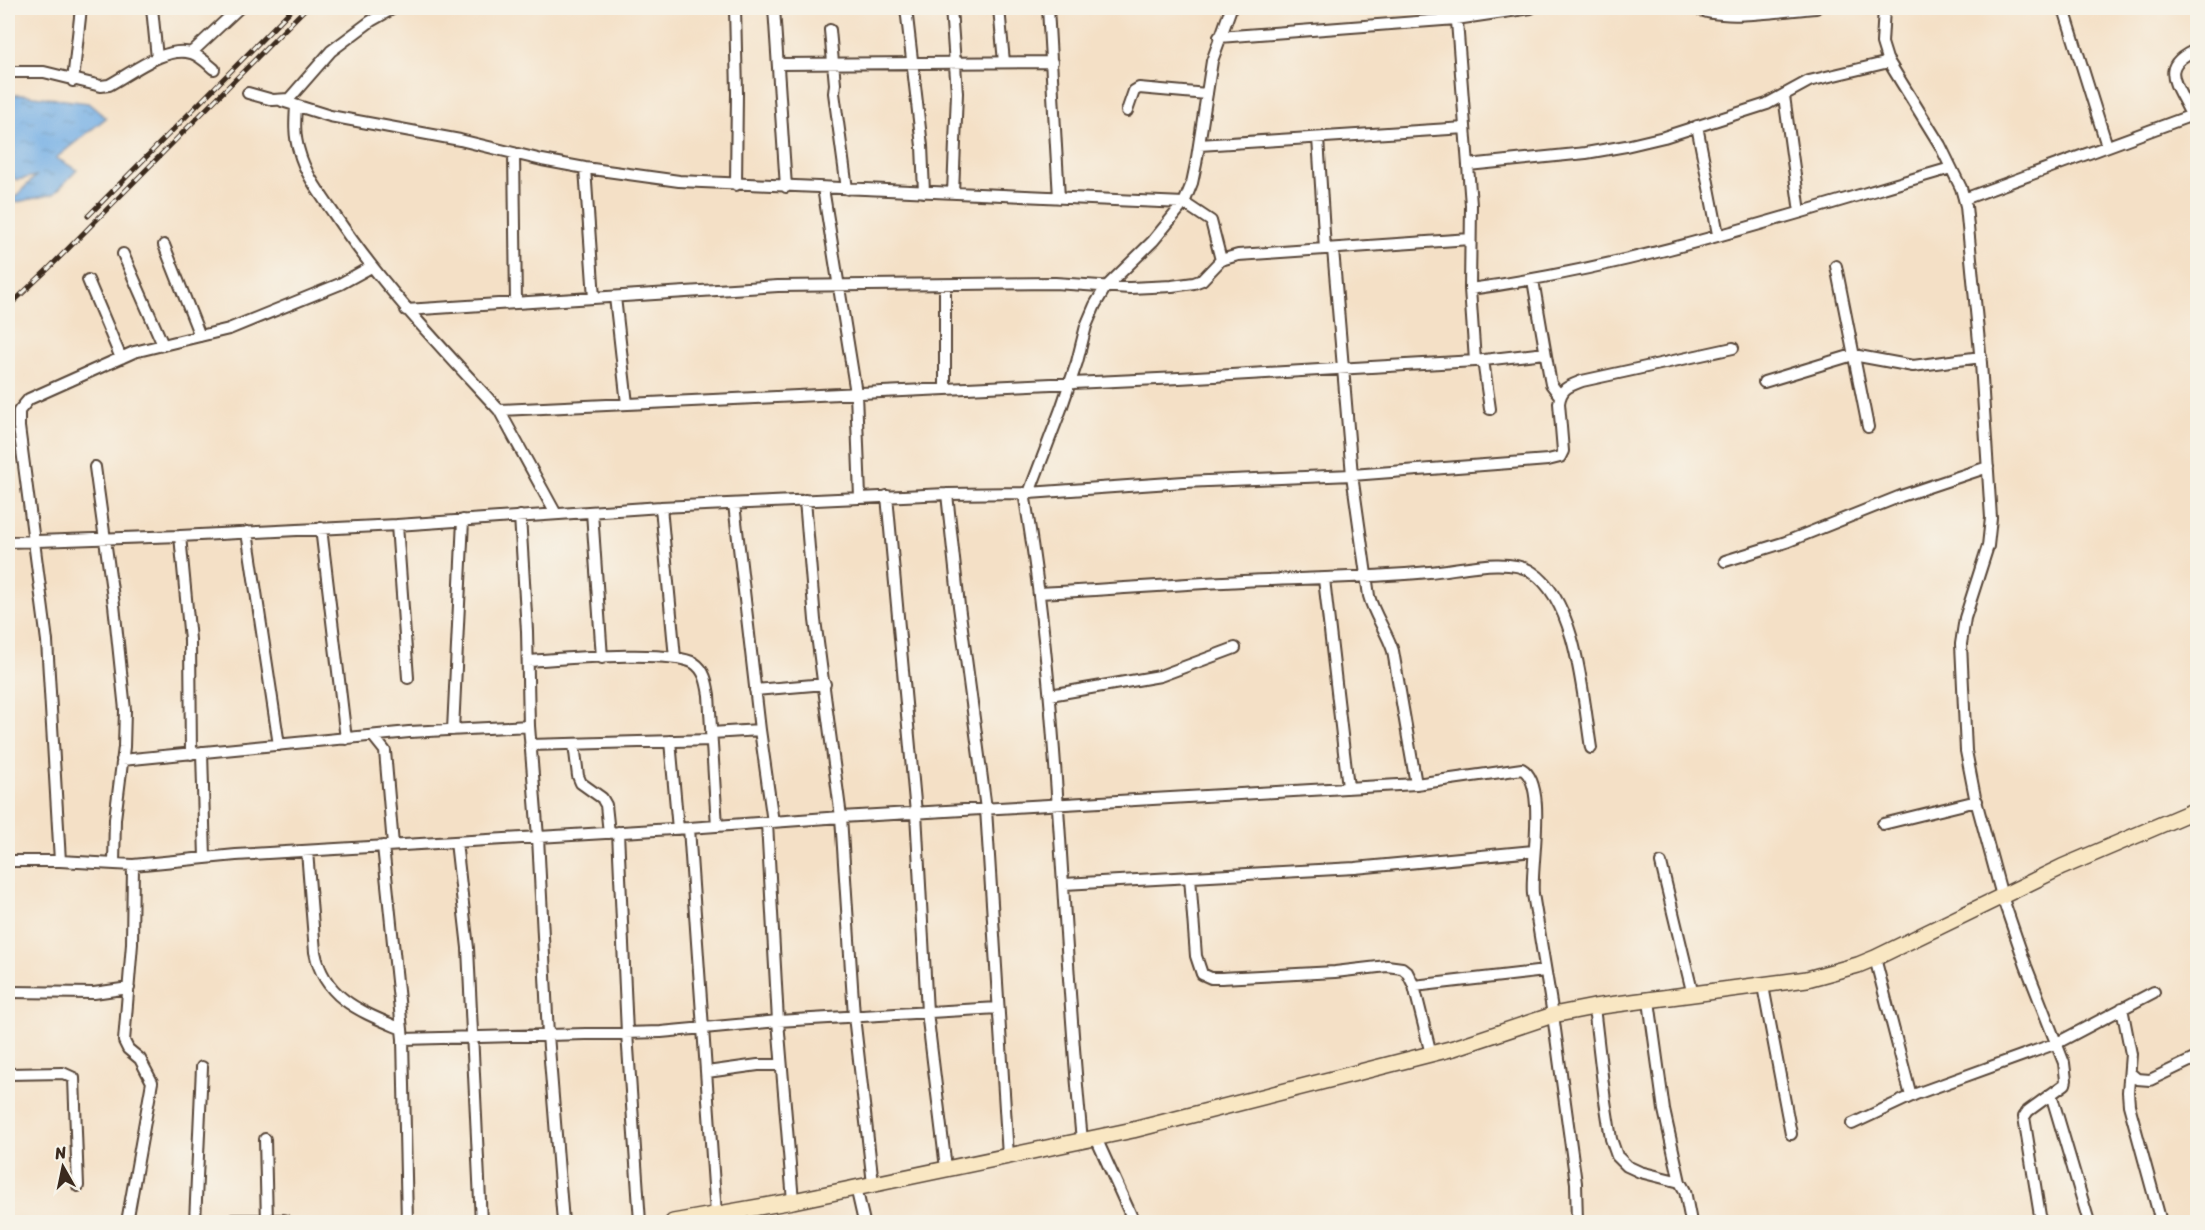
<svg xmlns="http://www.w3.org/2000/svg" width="2205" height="1230" viewBox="0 0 2205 1230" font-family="Sriracha,sans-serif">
	<defs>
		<pattern id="water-ripples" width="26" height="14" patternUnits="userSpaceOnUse" patternTransform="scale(1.5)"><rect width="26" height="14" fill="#74afe5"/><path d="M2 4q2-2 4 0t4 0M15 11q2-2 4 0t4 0" fill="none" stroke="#608fb9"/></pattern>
	</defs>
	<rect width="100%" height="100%" fill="#f7f3e8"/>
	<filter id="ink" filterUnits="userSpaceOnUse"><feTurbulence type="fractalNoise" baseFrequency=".0167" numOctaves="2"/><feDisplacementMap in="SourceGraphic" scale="12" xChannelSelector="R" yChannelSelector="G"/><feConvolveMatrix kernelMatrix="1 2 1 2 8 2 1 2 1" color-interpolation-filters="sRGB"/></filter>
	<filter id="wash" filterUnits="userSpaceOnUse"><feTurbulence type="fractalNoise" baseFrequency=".008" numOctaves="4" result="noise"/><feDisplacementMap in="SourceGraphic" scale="24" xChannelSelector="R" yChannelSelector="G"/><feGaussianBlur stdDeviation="1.35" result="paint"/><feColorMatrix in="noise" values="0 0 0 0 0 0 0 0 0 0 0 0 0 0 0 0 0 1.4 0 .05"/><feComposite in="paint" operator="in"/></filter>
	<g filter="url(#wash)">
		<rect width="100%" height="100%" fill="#f4e0c6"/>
		<!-- water -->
		<path fill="url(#water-ripples)" stroke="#586c82" stroke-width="1.5" d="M8,95H26L88,103L106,118L56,158L77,170L54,194L8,204L36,176L17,180L8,175Z"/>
	</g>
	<g filter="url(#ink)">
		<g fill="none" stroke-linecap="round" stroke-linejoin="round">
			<!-- street casing -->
			<g stroke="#574537" stroke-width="14">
				<path id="street" d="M152,8L157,58
					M735,8L737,93L736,185
					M774,8L786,187
					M906,8L922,146L924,192
					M951,8L957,93L953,193
					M999,8L1004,62
					M1048,8L1059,198
					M1456,8L1471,205L1470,289L1475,361
					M1696,8C1721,22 1786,10 1816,8
					M1884,8L1882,43L1887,59L1940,145L1961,188L1966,206L1981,363L1991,518L1988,546L1965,618L1961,644L1966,751L1975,797L2002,896L2026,966L2064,1063L2066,1080L2065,1084L2028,1111L2024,1117L2041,1222
					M2060,8L2065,12L2107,146
					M830,30L835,84L834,93L847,189
					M1219,37L1456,19L1531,8
					M191,53L239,8
					M779,64L1052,62
					M8,72H44L101,86L109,85C130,74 166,45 191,53C199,55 208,64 214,69
					M73,81L81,8
					M248,93L273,100L289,99L331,51L371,21L394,8
					M1784,96L1800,212
					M282,101L330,116L460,140L542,160L585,168L679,181L1184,203L1211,221L1221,260
					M296,106C295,121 294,136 299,151C305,174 321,195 334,214C382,286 441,347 499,410L1179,378L1475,361L1545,353
					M1127,111L1134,91L1139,88L1207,94
					M2191,115C2177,84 2156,66 2198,49
					M1697,126L1718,234
					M1318,138L1325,249
					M1199,145L1465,128
					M514,153L516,303
					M1468,165L1586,153L1626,146L1664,137L1767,104L1809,81L1889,62
					M585,168L594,298
					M823,188L856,393L860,497
					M1964,199L2198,113
					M164,245L200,336
					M1333,249L1352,475L1369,596C1374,615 1387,632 1393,651L1416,784
					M123,254L163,345
					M1836,266L1868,427
					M88,280L121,358
					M1533,280L1550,379L1551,384L1560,396
					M1470,289C1634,267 1792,214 1951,168
					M615,297L627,404
					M406,310L778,286L1055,283L1130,288L1172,286L1194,283L1202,280L1221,260L1238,255L1470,239
					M1483,360L1490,409
					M1764,382L1853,355L1913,366L1981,357
					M945,389V285
					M499,410L556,514
					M95,467L114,605L125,710L124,747L115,819L114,864
					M1024,493C1061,707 1060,925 1082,1140
					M1029,493L1061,409L1077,362L1086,326L1095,305L1105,288L1153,241L1184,203L1192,183L1196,164L1212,61L1231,8
					M947,494L959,606L986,809L1008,1156
					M887,496L916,813L927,1012L946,1168
					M805,500L815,620L841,817L854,1016L873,1184
					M734,504L760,730L773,822
					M661,507L675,658
					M592,512L602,658
					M520,516L527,631L529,726L538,837L548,1035L563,1222
					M397,525L408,678
					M321,528L346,739
					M247,532L279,745
					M180,536L190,640L191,754
					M8,542L180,536L397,525L661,507L947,494L1029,493L1184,482L1352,475L1548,460L1560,457L1563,451L1559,403C1561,388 1569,386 1582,381L1733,348
					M1725,561L1786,542L1901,496L1988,467
					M1324,579L1348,787
					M1039,593C1107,590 1175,584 1243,581C1305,578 1367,578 1429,572C1457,570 1508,556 1532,572C1577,601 1583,698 1591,748
					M528,661C560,659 670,649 694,663C705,670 707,683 709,695L717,826
					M755,690L825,684
					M1050,695L1160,676L1235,648
					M453,730L463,520
					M711,733L760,730
					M373,736L385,751L393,845
					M670,741L678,829
					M574,744L578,776L581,783L602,798L606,805L609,833
					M530,745L711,740
					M202,752L205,858
					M122,760L409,732L529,726
					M767,823L778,1021L793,1201
					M1883,824L1977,801
					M689,828L716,1214
					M618,832L627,1033L640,1222
					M456,842L468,948L481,1222
					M383,846L403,1039L407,1222
					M307,851L315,952C324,999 362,1012 402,1029
					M8,861H60L133,865L236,855L689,828L841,817L1416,784L1522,769C1548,784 1530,867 1533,894L1553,1015L1576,1183L1577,1222
					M60,861L47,641L19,427V411L29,399L134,352L229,329L340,284L371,267
					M1661,863L1693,995
					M1190,877L1196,956L1202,974L1211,978H1221L1335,972L1387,966L1402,968L1407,972L1414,986L1431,1054
					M1064,884L1355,868L1534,851
					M1875,958L1911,1096
					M1414,986L1545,971
					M1763,986L1791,1134
					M8,992L94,993L129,988
					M1649,1001L1664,1110L1680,1182
					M1594,1007L1605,1101L1611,1139L1617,1156L1627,1166L1640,1172L1680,1182L1685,1191L1691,1222
					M2122,1008L2131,1054L2128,1092L2129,1105L2161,1222
					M403,1039L661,1032L778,1021L998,1008
					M707,1072L758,1065H781
					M2130,1073L2137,1079L2150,1080L2198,1057
					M8,1074L63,1073L74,1078L78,1186
					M2051,1094L2089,1222
					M1852,1124L1916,1094L2057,1043L2154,992
					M1096,1138L1134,1222
					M265,1139L267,1222
					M856,1187L864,1222
					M127,1222L152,1082L140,1059L128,1049L124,1041L132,944L133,865
					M195,1222L202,1067"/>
			</g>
			<!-- secondary casing -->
			<g stroke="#574537" stroke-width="18">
				<path id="secondary" d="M233,1222H284
					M673,1222L793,1201L1133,1130L1454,1048L1553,1015L1594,1007L1807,979L1858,965L1875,958L2062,867L2198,809"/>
			</g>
			<!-- street -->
			<use href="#street" stroke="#fff" stroke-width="10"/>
			<!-- secondary -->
			<use href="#secondary" stroke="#f9e7c3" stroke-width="15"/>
			<!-- rail casing -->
			<g stroke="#3b2a1e" stroke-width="5">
				<path id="rail" d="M88,216L293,8
					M8,307L48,269L306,8"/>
			</g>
			<!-- rail -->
			<use href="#rail" stroke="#f7f3e8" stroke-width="3" stroke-dasharray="9" stroke-linecap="butt"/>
		</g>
	</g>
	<!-- margin -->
	<rect width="2205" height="1230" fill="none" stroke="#f7f3e8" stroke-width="30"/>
	<!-- north arrow -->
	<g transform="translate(63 1167) rotate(351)" stroke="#f7f3e8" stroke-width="4.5" paint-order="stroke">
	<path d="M0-4.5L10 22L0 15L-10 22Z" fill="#3b2a1e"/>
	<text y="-9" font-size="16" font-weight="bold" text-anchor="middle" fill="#3b2a1e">N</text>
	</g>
</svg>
